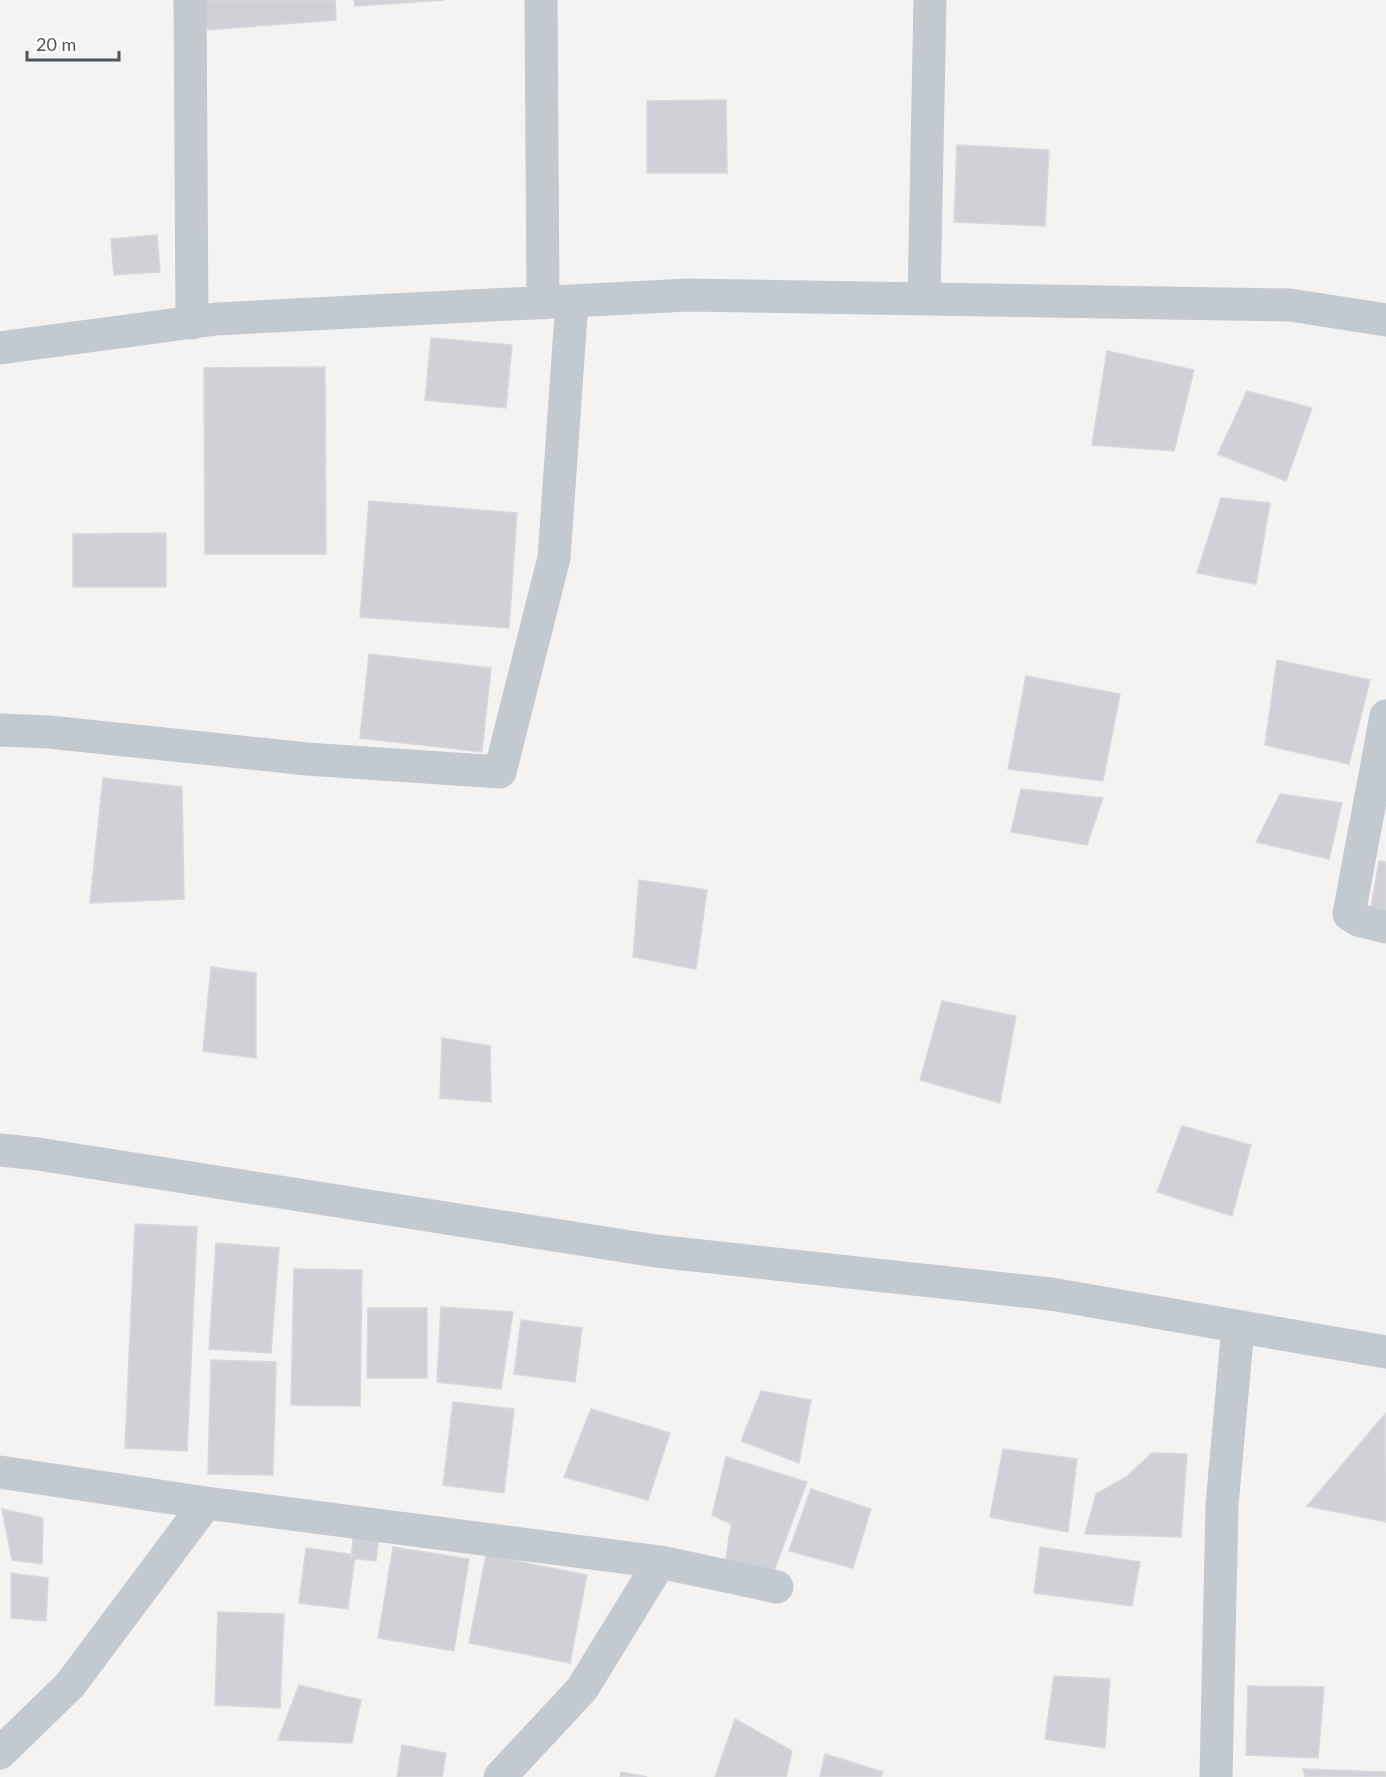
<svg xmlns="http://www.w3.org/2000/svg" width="1386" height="1777" viewBox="0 0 1386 1777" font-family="Lato,sans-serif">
	<rect width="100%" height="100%" fill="#f4f3f2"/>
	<!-- building -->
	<path fill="#d0d1d6" stroke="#d7d8dd" stroke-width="1.5" d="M205,0H335L336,20L207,30Z
		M354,0H444L355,6Z
		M726,100L727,173H647V101Z
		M957,145L1049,150L1045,226L954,222Z
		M157,235L160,272L114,275L111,239Z
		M431,338L512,345L506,408L425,400Z
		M1107,351L1194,370L1174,451L1092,445Z
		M325,367L326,554H205L204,368Z
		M1247,391L1312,408L1286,481L1218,454Z
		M1221,498L1270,503L1256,584L1197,573Z
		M369,501L517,513L509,628L360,617Z
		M166,533V587H73V534Z
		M369,654L491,668L482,752L360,738Z
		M1277,660L1370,680L1349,764L1265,745Z
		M1026,676L1120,694L1103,781L1008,769Z
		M103,778L182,787L184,899L90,903Z
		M1021,789L1103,798L1087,845L1011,832Z
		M1280,794L1342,803L1329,859L1256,842Z
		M1379,861L1386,862V910L1371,907Z
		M639,880L707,890L696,969L633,957Z
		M211,967L256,973V1058L203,1051Z
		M942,1001L1016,1016L1000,1103L920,1080Z
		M442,1038L490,1046L491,1102L440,1098Z
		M1182,1126L1251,1145L1232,1216L1157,1192Z
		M135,1224L197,1227L187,1451L125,1448Z
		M216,1243L279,1248L271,1353L209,1349Z
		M294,1269L362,1270L360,1406L291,1405Z
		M441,1307L513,1312L501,1389L437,1382Z
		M368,1308H427V1378H367Z
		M521,1320L582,1328L575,1382L514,1374Z
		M211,1360L276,1362L273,1475L208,1474Z
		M761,1391L811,1400L799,1463L741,1441Z
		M453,1402L514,1409L504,1493L443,1485Z
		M591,1409L670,1433L648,1500L564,1477Z
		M1385,1414L1386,1522L1307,1506Z
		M1003,1449L1077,1459L1068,1532L990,1517Z
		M1152,1453L1187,1454L1181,1537L1085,1534L1096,1494L1126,1477Z
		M726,1457L807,1482L771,1579L726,1558L731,1524L712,1515Z
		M811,1489L871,1509L853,1568L789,1551Z
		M2,1509L43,1518L42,1564L12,1560Z
		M354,1532L379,1535L376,1561L351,1558Z
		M393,1547L469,1559L454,1651L378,1638Z
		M1040,1547L1140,1562L1132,1606L1034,1593Z
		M306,1548L355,1555L348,1609L299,1603Z
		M486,1555L587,1575L570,1663L469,1643Z
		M11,1573L48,1578L46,1621L11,1618Z
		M218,1612L284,1614L280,1708L215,1705Z
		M1054,1676L1110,1679L1105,1748L1045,1739Z
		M299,1685L361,1700L352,1743L278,1740Z
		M1248,1686L1324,1687L1318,1758L1246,1755Z
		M735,1719L792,1751L786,1777H715Z
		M402,1745L446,1753L442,1777H397Z
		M825,1754L883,1772L881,1777H820Z
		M1303,1769L1386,1772V1777H1305Z
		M621,1772L647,1777H620Z"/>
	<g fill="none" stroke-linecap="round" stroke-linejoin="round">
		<!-- minor -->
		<path stroke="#c2c9cf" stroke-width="33" d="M190,0L192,323
			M541,0L543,303
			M924,299L930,0
			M0,348L216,319L688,295L1290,305L1386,320
			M1386,716L1349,914L1358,920L1386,927
			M0,730L49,732L307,759L500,772L554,558L572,301
			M0,1150L38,1154L656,1251L1051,1294L1386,1352
			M0,1472L206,1503L660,1562L777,1587
			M0,1753L70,1685L206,1503
			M500,1777L582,1689L660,1562
			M1216,1777L1222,1505L1238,1327"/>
	</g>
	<!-- scale -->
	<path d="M27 51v9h92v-9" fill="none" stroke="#4b555e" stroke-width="3"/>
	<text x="36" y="51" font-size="18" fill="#4b555e" stroke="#ffffff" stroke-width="4.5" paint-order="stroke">20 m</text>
</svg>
